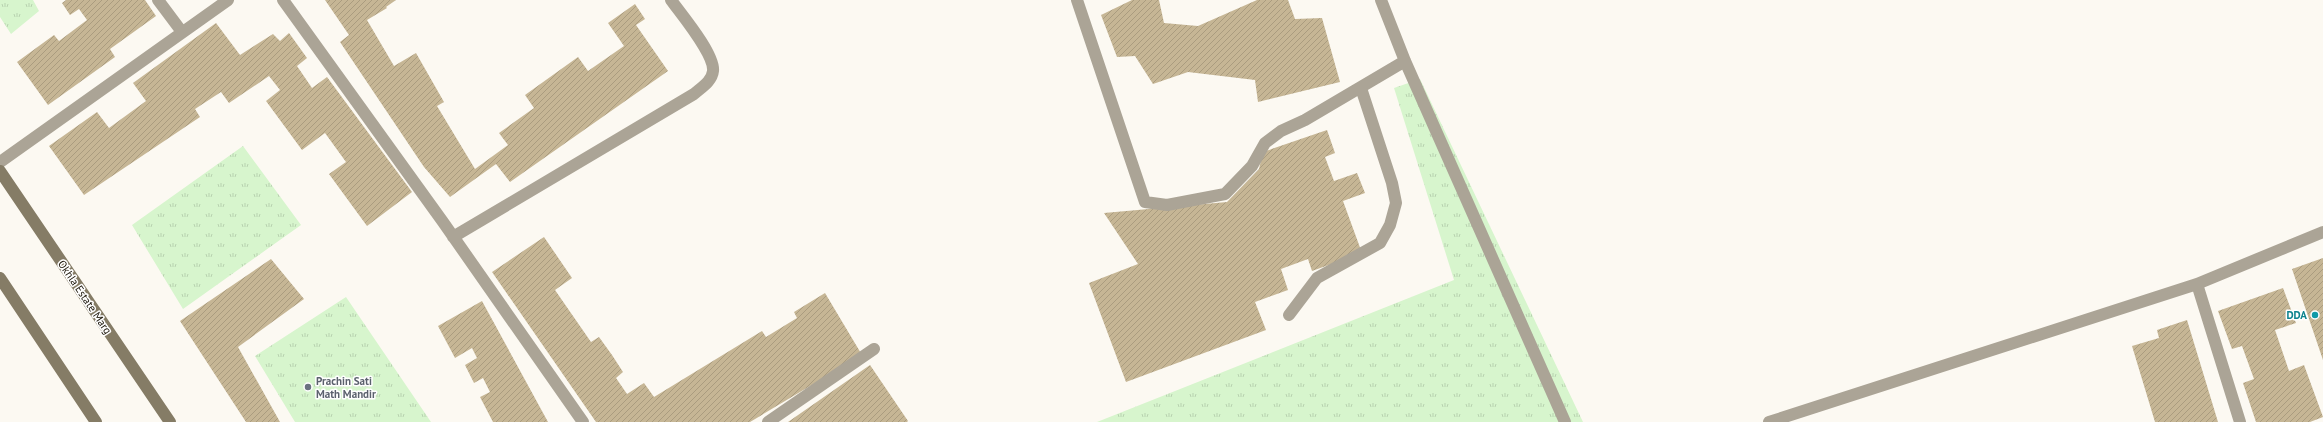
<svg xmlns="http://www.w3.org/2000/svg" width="2323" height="422" viewBox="0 0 2323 422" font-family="'PT Sans',sans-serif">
	<defs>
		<pattern id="park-tufts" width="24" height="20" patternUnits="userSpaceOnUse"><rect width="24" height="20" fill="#d7f5cd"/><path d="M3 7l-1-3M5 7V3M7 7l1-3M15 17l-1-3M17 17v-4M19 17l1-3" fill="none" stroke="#b8d1af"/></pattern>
		<pattern id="building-hatch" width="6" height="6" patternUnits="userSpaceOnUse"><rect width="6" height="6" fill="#c6b695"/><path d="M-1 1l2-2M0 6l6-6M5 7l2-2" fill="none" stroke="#aa9c7f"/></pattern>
	</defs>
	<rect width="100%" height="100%" fill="#fcf9f2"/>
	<!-- park -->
	<path fill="url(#park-tufts)" d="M0,0H33L39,11L11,34L0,17Z
		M1420,79L1583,422H1097L1454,280L1394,88Z
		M243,146L301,225L183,309L132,225Z
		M346,297L431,422H295L255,356Z"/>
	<!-- building -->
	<path fill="url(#building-hatch)" d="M66,0H145L156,16L110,49L115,57L48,105L17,62L54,35L59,41L87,20L79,9L70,15L62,3Z
		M325,0H396L386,7L387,8L367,20L394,66L416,53L444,102L437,106L475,169L508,145L499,133L534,108L525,95L578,57L588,71L624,46L608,23L635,4L645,19L636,25L668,71L510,182L496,164L450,197L424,167L340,42L349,35Z
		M1132,0H1159L1164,23L1198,26L1257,0H1288L1295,19L1322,18L1340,82L1258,102L1255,80L1188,72L1153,84L1135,56L1117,57L1101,15Z
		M216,23L240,55L273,34L280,41L289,33L307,58L297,66L312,88L327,77L412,192L367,226L329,174L346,162L325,133L302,150L266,101L280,90L269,76L229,103L221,92L195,109L200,117L84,195L49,146L97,112L109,128L146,101L133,83Z
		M1327,130L1335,153L1325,157L1334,181L1357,173L1365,193L1343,201L1362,253L1312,271L1308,259L1281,269L1288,290L1255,302L1266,330L1126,382L1089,283L1138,264L1104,213L1227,202L1259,169L1263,152Z
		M544,237L572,278L555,290L591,342L599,337L612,355L623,372L616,378L627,394L644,383L654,397L762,331L766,337L797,318L794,312L825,293L862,355L750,422H596L492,272Z
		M2323,258V360L2292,269Z
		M271,259L304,299L238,347L280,422H246L180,321Z
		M2283,288L2296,323L2275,330L2289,371L2304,365L2323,417L2310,422H2256L2243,383L2254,379L2242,346L2232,349L2218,311Z
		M482,301L548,422H493L480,397L490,392L483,378L474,383L465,365L477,358L472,348L455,358L438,326Z
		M2187,320L2218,422H2155L2132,346L2159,338L2157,330Z
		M870,365L908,421L907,422H788Z"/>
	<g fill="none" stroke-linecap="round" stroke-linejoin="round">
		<!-- street -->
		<path stroke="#aba496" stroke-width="12" d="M158,0L182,32
			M283,0L443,222L583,422
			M1077,0L1145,202L1167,205L1225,194L1252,166L1265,143L1281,131L1305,120L1405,61
			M1381,0L1405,61L1565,422
			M0,162L228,0
			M453,237L694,94C702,87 712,81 713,71C715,54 681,14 671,0
			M2197,284L2240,422
			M1289,315L1317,278L1380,243L1390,225L1396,203L1392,183L1361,88
			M768,422L874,349
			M1769,422L2197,284L2323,232"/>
		<!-- secondary -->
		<path stroke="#857c66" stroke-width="12" d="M0,171L170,422
			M0,278L96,422"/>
	</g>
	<!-- markers -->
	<circle fill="#0f9aa8" stroke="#fff" stroke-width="1.5" cx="2315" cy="315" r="4"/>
	<circle fill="#6b7280" stroke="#fff" stroke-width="1.5" cx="308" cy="387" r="4"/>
	<g text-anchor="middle" stroke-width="3" stroke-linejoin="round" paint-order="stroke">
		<!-- street labels -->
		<g font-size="11" fill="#191307" stroke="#fff">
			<text transform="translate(85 297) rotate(56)" y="4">Okhla Estate Marg</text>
		</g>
		<!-- culture labels -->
		<g font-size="11" font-weight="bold" fill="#0d838f" stroke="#fff" text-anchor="end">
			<text x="2307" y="319">DDA</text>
		</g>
		<!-- worship labels -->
		<g font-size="11" font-weight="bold" fill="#5b616d" stroke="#fff" text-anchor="start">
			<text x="316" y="385">Prachin Sati<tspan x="316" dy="13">Math Mandir</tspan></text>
		</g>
	</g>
</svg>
